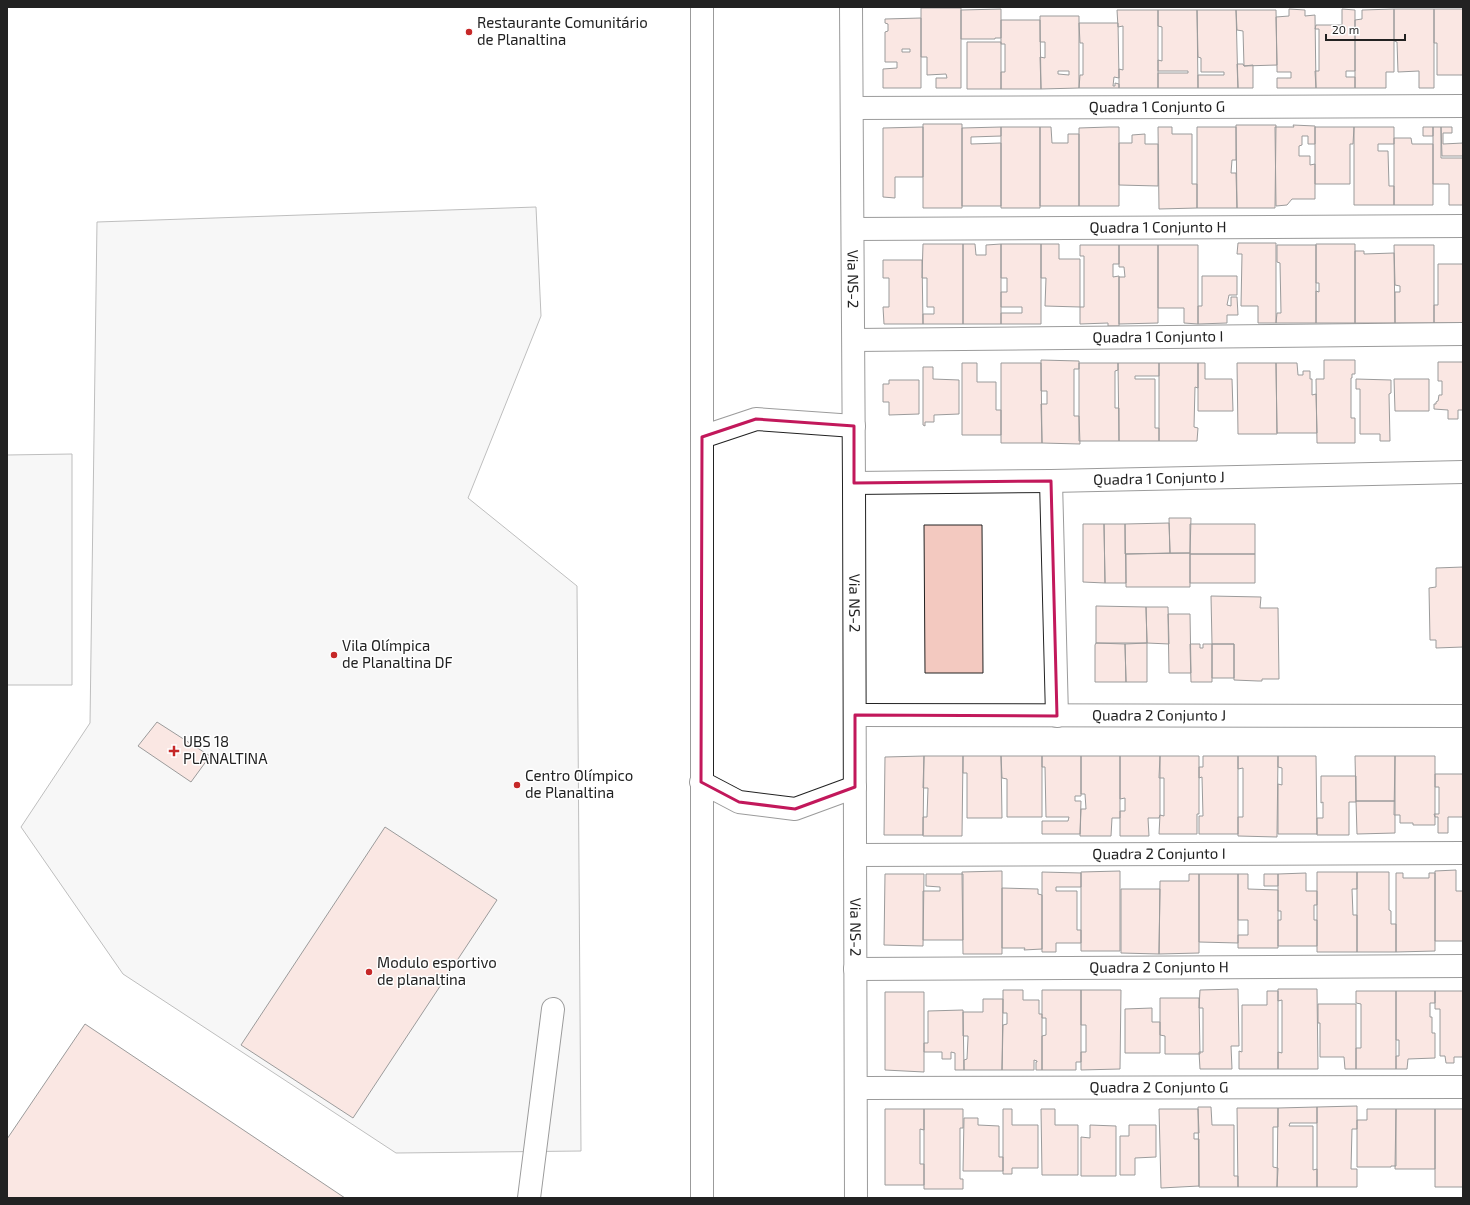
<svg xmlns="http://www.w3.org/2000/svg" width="1470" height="1205" viewBox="0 0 1470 1205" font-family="'Exo 2',sans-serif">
	<rect width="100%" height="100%" fill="#fff"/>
	<!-- green -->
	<path fill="#eee" stroke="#6f6f6f" d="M536,207L541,316L468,498L577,586L581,1151L396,1153L123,974L21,827L90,723L97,222Z
		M72,454V685H7V455Z"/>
	<!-- building -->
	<path fill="#f3c9c0" stroke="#222" fill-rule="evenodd" d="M921,8H961V88H936V78H947L946,74L927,75V57H921Z
		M1001,9V38H995V39H961V10Z
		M1289,9L1305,10V16L1315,15L1316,88H1277V78H1291V72H1277V68L1276,17L1289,16Z
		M1342,9L1355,10V71H1346V77H1355V88H1316L1315,71H1319V29H1315L1316,25H1342Z
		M1394,9V72H1386V88H1355V20L1362,19V10Z
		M1394,9H1434V88H1419V71L1398,72L1397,42L1394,41Z
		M1434,9H1463V75H1437V43H1434Z
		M1117,10H1158V88H1119V69L1123,70V26L1118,27Z
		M1158,10H1197L1198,88H1158V73H1188V71H1158V60L1162,61V27L1158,26Z
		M1197,10H1236L1238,88H1198V75H1224V72H1201V58L1198,57Z
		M1236,10H1276L1277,65L1244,66L1243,31L1237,30Z
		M1040,16H1079V88L1041,89L1040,57L1045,58V42H1040ZM1058,71H1069V75L1058,74Z
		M921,18V88H883V69L897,68V62H885V32L888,31V24L885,23V19ZM902,49H910V52H902Z
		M1001,20H1040L1041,89H1001V72H1005V44H1001Z
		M1079,23H1118L1119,78L1114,77L1113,86H1115V83L1119,84V88H1079L1080,75H1083V43H1080Z
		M967,42H1001V89H967Z
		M1237,64H1243L1244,66L1253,65V88H1238Z
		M923,124H962V208H923Z
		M1236,125H1276L1275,208H1237Z
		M1293,125L1315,126V144H1308V136H1302V145L1299,146V156H1310V165L1315,164V199H1292L1287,205L1276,206L1275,127H1294Z
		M923,127V177H895V198L883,197V128Z
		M1001,127V136L971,137V144L1001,143V206H962V128Z
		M1001,127H1040V208H1001Z
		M1040,127H1051L1052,143H1068V134H1079V206H1040Z
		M1109,127H1119V206H1079V128Z
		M1158,127H1172V134H1192V184H1197V208L1159,209Z
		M1197,127H1236V160H1232L1231,173H1236L1237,208H1197Z
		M1315,127H1354L1353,144H1350V184H1315Z
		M1354,127H1394V144H1378V151H1388L1389,186H1394V205H1354Z
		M1423,127H1433V136H1423Z
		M1433,127H1441V158H1463V205H1449V184H1433Z
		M1441,127H1452V133H1443V144L1463,143V156H1442Z
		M1145,134V144H1158V186L1119,185V143H1132V135Z
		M1394,138H1411L1412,144H1433V205H1394Z
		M1238,243H1276V323H1258V306H1241L1242,254H1237Z
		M923,244H963V324H923V314H934V307H927V278H922Z
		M963,244H975L976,255H986V245L1001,244V324H963Z
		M1001,244H1041V324H1001V313H1022V307H1001V292H1007V278H1001Z
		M1041,244H1059V259H1080V307L1045,306L1046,278H1041Z
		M1316,244H1355V323H1316V291L1319,292V283H1316Z
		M1080,245H1119V264H1113V277L1119,276V326H1108V323L1080,324V307H1084V256H1080Z
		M1119,245H1158V323L1119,324V277H1125L1124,267H1119Z
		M1158,245H1198V324L1184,323V308H1158Z
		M1277,245H1316V323H1276L1277,313H1281L1280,263L1277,262Z
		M1394,245H1434V323H1395V292H1400V286L1395,285Z
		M1355,251H1364V254L1394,253L1395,323H1355Z
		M883,260H922L923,324H884L883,307H889V278H883Z
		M1438,264H1463V323H1434V305H1438Z
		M1202,276H1237V295H1229L1227,305L1231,306V297H1237L1238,315H1227V323L1198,324V306H1202Z
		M1041,360L1079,361V369H1074V416H1079L1080,444L1042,443L1041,404H1047V391H1041Z
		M1324,360H1355V374H1352V378H1351V418H1355V443H1317L1316,379H1324Z
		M1438,362H1463V410H1458V419H1448V410L1434,409V404H1436V402L1438,401L1439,395H1442V381H1438Z
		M962,363H977V382H996V410H1001V435H962Z
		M1001,363H1041L1042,443H1001Z
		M1079,363H1118V370L1115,371V408H1119V441H1079Z
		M1118,363H1159V376H1135V379H1155V428H1159V441H1119Z
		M1159,363H1198V388L1195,387L1194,427L1198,428L1197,441H1159Z
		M1198,363H1205V379H1232L1233,411H1198Z
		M1237,363H1276L1277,434H1238Z
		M1276,363H1297L1298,375H1303V371H1310V379H1312V395L1316,394L1317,433H1277Z
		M923,367H933V379L959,380V414L934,415V422H925V426L923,425Z
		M1356,379L1391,380V393L1389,394L1390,441H1380V434H1360V389H1356Z
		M1394,379H1429V411H1395Z
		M889,380H919V414L889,415V402H883V384H889Z
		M1169,518H1191L1190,553H1170Z
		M1169,523L1170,553L1125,554V524Z
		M1083,524H1104L1105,583L1083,582Z
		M1104,524H1125L1126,583H1105Z
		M1190,524H1255V554H1190Z
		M924,525H982L983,673H925Z
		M1190,553V587H1126V554Z
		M1190,554H1255V583H1190Z
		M1463,567V647L1436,648V640H1430L1429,588L1436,587V568Z
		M1211,596L1261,597L1260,608H1278L1279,679H1262V681H1258L1234,680V644H1212Z
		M1096,606L1146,607L1147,643H1096Z
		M1146,607H1168L1169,644L1147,643Z
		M1168,614H1190L1191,673H1169Z
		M1096,643L1125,644L1126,682H1095V645Z
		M1147,643V682H1126L1125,644Z
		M1190,644H1200V648H1203V644H1212V682H1191Z
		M1212,644H1234V678H1212Z
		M157,722L210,756L191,782L138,746Z
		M924,756H963L962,836H923V817H927L928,788H923Z
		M924,756L923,835H884L885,757Z
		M963,756H1001L1002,818H967V773H963Z
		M1001,756H1042V817H1007V779L1002,778Z
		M1042,756H1081V796H1075V801H1081L1080,834H1042V821H1068L1069,817H1046L1045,767H1042Z
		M1081,756H1120V818H1112L1111,836H1080L1081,809H1086L1085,794H1081Z
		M1120,756H1160V815L1159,818H1148L1149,836H1120V811H1125V798L1120,799Z
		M1160,756H1199V814H1197V834H1159L1160,815L1164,816V778H1159Z
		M1203,756H1238V834H1199V816H1203L1202,777L1199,778V767H1203Z
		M1238,756H1278L1277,837L1238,836V817H1243V768L1238,769Z
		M1278,756H1316L1317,834H1278V784L1282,785V768L1278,767Z
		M1355,756H1395V801H1356Z
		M1395,756H1435V825H1413V823H1400V815H1394Z
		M1435,774H1463V817H1448V833H1438V817H1435L1434,814H1439V787H1435Z
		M1321,776H1356V802H1349V835H1317V818H1323V802L1321,803Z
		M1356,801H1395V833L1357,834Z
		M385,827L497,900L353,1118L241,1045Z
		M1456,870V891H1463V941H1435V871Z
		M1002,871V954H963L962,872Z
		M1120,871V951H1081V872Z
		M1042,872L1081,873V887H1056V891H1077V930H1081V943H1056V952H1042Z
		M1317,872H1357V889H1352L1353,915H1357V952H1317Z
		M1357,872H1389V910L1391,911V924H1396V952H1357Z
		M1306,873V891H1317V905H1314V920H1317V946H1278V920H1281V911H1278V874Z
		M1396,873H1403V878H1429V873H1435V951L1396,952Z
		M885,874H924L923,946L884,945Z
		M926,874H963V940H923V891H940V887L926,886Z
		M1189,874H1199V953L1159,954L1160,881H1189Z
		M1199,874H1238V943L1199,942Z
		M1238,874H1248V889L1278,890V948H1238V935H1248V920H1238Z
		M1264,874H1278V886H1264Z
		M1002,888L1038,889V894L1042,895V949L1024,950L1025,948H1002Z
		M1121,889H1160L1159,954L1121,953Z
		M1238,989L1239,1046H1231L1232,1069H1200L1199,1052H1203V1008H1199L1200,990Z
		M1278,989H1317L1318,1069H1278V1052L1282,1053V1000L1278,1001Z
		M1003,990H1023V1000H1039V1014H1042V1070H1036V1062H1037V1061L1034,1060V1070H1002L1003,1025L1007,1024V1013H1003Z
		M1042,990H1081V1062H1076V1070H1042V1036L1046,1035V1018H1042Z
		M1081,990H1121L1120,1069L1081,1070V1052H1086V1025H1081Z
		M1267,991H1278V1069H1239V1051L1242,1052V1005H1267Z
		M1356,991H1396V1069H1356V1048H1361V1004L1356,1003Z
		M1396,991H1435V1003H1430V1017H1432V1033H1435V1058L1408,1059L1407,1069H1396V1056H1399V1040H1396Z
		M1435,991H1463V1057H1454V1063H1446L1445,1056H1440V1009H1435Z
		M885,992H924V1072L885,1070Z
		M1160,998H1199L1200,1054H1165V1036L1160,1035Z
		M983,999H1003L1002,1070H964V1060L967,1059L968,1038V1036H963V1012H983Z
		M1318,1004H1356V1069H1345L1344,1057H1320V1023H1318Z
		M1152,1008V1022H1160V1053H1125V1009Z
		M963,1010L964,1070H955V1053L951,1052V1059H942V1052H924V1043H928V1011Z
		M85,1024L345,1198H7V1139Z
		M1357,1106V1129H1352L1351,1169H1357V1187H1317V1107Z
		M1198,1107H1211L1212,1125H1234V1176H1238V1187H1199Z
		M1317,1107V1123H1290L1289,1126H1313V1170L1317,1169V1187H1277L1278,1108Z
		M1237,1108H1278V1127H1273V1167L1278,1168L1277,1187H1238Z
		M885,1109H924V1130L920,1129V1164H924V1185H885Z
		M924,1109H963V1128H960V1179H963V1189H924Z
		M1003,1109H1012V1125H1038V1168H1012V1174H1003Z
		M1041,1109H1055V1125H1078V1175H1042Z
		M1159,1109H1198L1199,1133H1194V1139H1199V1186L1161,1188Z
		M1367,1109H1396V1166H1391V1167H1357V1120H1367Z
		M1396,1109H1435V1169H1395Z
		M1435,1109H1463V1187H1435Z
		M964,1118H978V1125L999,1126V1157H1003V1171H963Z
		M1090,1125L1116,1126V1176H1081V1137L1090,1138Z
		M1129,1125H1156V1157L1135,1158V1175H1120V1136H1129Z"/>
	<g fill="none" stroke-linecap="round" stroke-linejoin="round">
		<!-- minor casing -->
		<g stroke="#222" stroke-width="24">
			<g id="minor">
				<path d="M702,7V1198"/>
				<path id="s1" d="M851,7L854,483L856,1198"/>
				<path id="s2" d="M852,108L1463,106"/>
				<path id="s3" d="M853,229L1463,226"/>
				<path id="s4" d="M854,340L1463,334"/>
				<path d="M702,437L756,419L854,426"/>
				<path d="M1051,481L1057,716"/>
				<path id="s5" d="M854,483L1051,481L1463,472"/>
				<path id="s6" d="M855,715L1463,716"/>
				<path d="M701,782L739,802L795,809L855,787"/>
				<path id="s7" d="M855,855L1463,853"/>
				<path id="s8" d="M855,969L1463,966"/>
				<path id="s9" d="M856,1088L1463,1087"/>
				<path d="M529,1198L553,1009"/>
			</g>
		</g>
		<!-- minor -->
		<use href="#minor" stroke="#fff" stroke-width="22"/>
	</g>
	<!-- marked area -->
	<path d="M0 0H1470V1205H0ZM756,419L854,426V483L1051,481L1057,716L855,715V787L795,809L739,802L701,782L702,437Z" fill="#fff" fill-opacity=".55" fill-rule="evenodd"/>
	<path fill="none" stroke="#c2185b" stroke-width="3" stroke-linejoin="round" d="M756,419L854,426V483L1051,481L1057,716L855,715V787L795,809L739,802L701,782L702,437Z"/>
	<!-- markers -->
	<g fill="#c62828" stroke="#fff" stroke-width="1.5">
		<circle cx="469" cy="32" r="4"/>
		<circle cx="334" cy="655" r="4"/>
		<path d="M172 745h4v4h4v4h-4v4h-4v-4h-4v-4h4z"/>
		<circle cx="517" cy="785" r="4"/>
		<circle cx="369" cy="972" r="4"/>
	</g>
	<g text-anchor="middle" stroke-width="3" stroke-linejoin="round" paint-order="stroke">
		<!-- poi labels -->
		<g font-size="15" fill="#222" stroke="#fff" text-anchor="start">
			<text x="477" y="28">Restaurante Comunitário<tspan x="477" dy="17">de Planaltina</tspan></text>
			<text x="342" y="651">Vila Olímpica<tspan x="342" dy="17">de Planaltina DF</tspan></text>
			<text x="183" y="747">UBS 18<tspan x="183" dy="17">PLANALTINA</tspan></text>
			<text x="525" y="781">Centro Olímpico<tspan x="525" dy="17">de Planaltina</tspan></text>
			<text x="377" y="968">Modulo esportivo<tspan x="377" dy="17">de planaltina</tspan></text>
		</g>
		<!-- street labels -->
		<g font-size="15" fill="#222" stroke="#fff">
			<text dy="5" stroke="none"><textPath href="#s2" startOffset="305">Quadra 1 Conjunto G</textPath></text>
			<text dy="5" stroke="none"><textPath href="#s3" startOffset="305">Quadra 1 Conjunto H</textPath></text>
			<text dy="5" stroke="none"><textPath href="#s1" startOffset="272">Via NS-2</textPath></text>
			<text dy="5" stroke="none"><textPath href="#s4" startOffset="304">Quadra 1 Conjunto I</textPath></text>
			<text dy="5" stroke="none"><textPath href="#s5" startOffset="305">Quadra 1 Conjunto J</textPath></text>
			<text dy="5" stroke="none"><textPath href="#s1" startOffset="596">Via NS-2</textPath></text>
			<text dy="5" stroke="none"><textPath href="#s6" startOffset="304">Quadra 2 Conjunto J</textPath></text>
			<text dy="5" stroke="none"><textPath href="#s7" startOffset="304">Quadra 2 Conjunto I</textPath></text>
			<text dy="5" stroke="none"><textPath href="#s1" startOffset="920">Via NS-2</textPath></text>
			<text dy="5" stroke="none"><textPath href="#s8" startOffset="304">Quadra 2 Conjunto H</textPath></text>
			<text dy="5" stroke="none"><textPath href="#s9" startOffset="303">Quadra 2 Conjunto G</textPath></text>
		</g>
	</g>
	<!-- border -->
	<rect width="1470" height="1205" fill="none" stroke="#222222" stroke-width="16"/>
	<!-- scale -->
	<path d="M1326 34v6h79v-6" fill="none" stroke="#222222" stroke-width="2"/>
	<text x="1332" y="34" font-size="12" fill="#222222" stroke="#ffffff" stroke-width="3" paint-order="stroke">20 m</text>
</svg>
